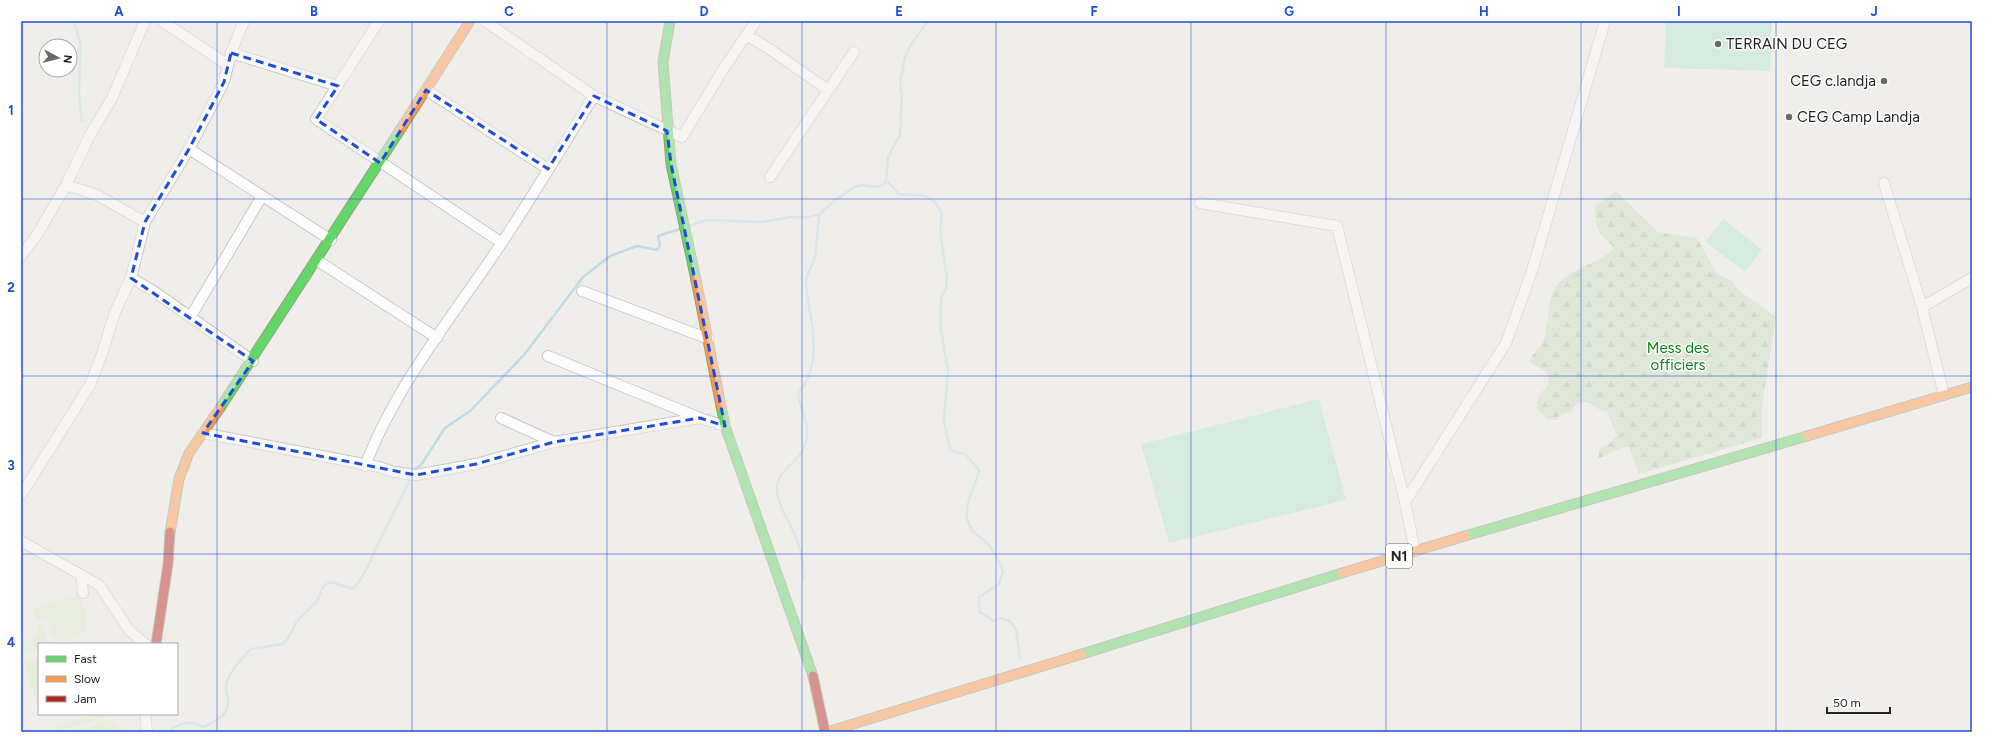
<svg xmlns="http://www.w3.org/2000/svg" width="1993" height="753" viewBox="0 0 1993 753" font-family="Figtree,sans-serif">
	<defs>
		<pattern id="forest-firs" width="22" height="20" patternUnits="userSpaceOnUse"><rect width="22" height="20" fill="#cbdec1"/><path d="M5 1l3.5 6h-7zM16 11l3.5 6h-7z" fill="#aebea6"/></pattern>
	</defs>
	<rect width="100%" height="100%" fill="#f0eeeb"/>
	<!-- grass -->
	<path fill="#ddeccb" d="M80,595C83,606 93,626 81,635C75,638 65,640 59,642C50,638 49,627 46,618L36,620L33,608Z
		M43,624L47,640L46,644H39V649L21,654V641L35,637L38,630L37,626Z
		M39,658V704L35,700L24,663Z
		M93,714L105,715L103,718L58,732H53L54,727Z
		M108,720L116,722L121,732H73Z"/>
	<!-- forest -->
	<path fill="url(#forest-firs)" d="M1616,191L1658,232L1697,238L1717,274L1731,280L1741,292L1776,317L1762,405V438L1639,474L1629,447H1623L1598,459L1600,449L1610,443L1617,436L1607,411L1598,409L1590,403L1584,402L1576,404L1571,412L1560,415L1557,420L1547,419L1537,408L1538,396L1548,385L1549,377L1545,371L1529,362C1532,353 1541,349 1544,340C1550,321 1545,297 1560,282C1575,267 1600,263 1614,248C1599,232 1593,229 1596,205Z"/>
	<!-- pitch -->
	<path fill="#b7e6d2" d="M1666,21H1772L1770,71L1664,68Z
		M1723,219L1762,250L1745,272L1705,242Z
		M1319,399L1346,500L1169,543L1141,444Z"/>
	<g fill="none" stroke-linecap="round" stroke-linejoin="round">
		<!-- stream -->
		<path stroke="#bfdbe3" stroke-width="2.5" d="M74,21L80,43L79,95L82,121
			M928,21L910,46L905,58L900,83L902,96L900,135L888,157L886,180L899,194L925,196L935,202L942,214L940,231L947,278L946,289L941,298V330L948,370L944,421L950,450L966,455L979,470C976,485 965,501 967,518C970,533 979,535 988,544C995,552 999,561 1003,571L999,584L979,597L980,612L994,621L1000,618L1010,621L1016,630L1020,658
			M689,226L707,220L762,222L791,217H811L820,214L835,200L853,188L861,185L878,187L884,184L886,180
			M413,472L414,469L421,465L445,428L470,411L524,355L583,277L610,256L637,246L657,250L660,246L658,236L680,229
			M803,580C805,560 799,542 790,524C784,513 778,503 777,490C776,470 798,464 804,448C813,426 801,414 798,394C826,359 809,322 806,283C805,275 812,267 814,260C818,245 816,229 820,214
			M171,730C182,722 191,720 203,727C213,723 229,715 228,702C228,694 224,691 227,681C231,671 243,657 251,649L283,644L288,638L297,621L317,601L323,587L330,582L353,589C366,575 370,560 378,544C389,521 401,500 411,477"/>
		<!-- street casing -->
		<g stroke="#c9c8c7" stroke-width="12">
			<path id="street" d="M162,21L228,65
				M379,21L316,119L502,243
				M485,21L594,96L682,137L724,68L756,21
				M746,35L768,48L828,90
				M231,53L338,86
				M426,90L548,169
				M189,149L331,240
				M770,177L854,52
				M1884,183L1922,307L1944,395
				M66,185L97,195L145,222
				M1200,203L1337,226L1405,502L1415,551
				M21,256L37,235L66,185L91,133L112,98L145,21
				M318,261L437,338
				M131,278L152,290L253,361
				M582,291L709,339
				M1922,307L1972,278
				M191,316L262,196
				M548,356L700,418L725,426
				M501,418L554,442
				M203,433L379,467L394,472L416,475L476,464L554,442L700,418
				M365,466C396,385 453,316 501,244C533,196 563,145 594,96
				M21,495L90,385L102,354L115,312L131,278L145,222L189,149L224,82L231,53L244,21
				M1405,502L1506,343L1532,271L1605,21
				M21,541L81,575L83,593
				M81,575L99,585L129,630L145,644
				M145,714L147,732"/>
		</g>
		<!-- fast casing -->
		<g stroke="#999a82" stroke-width="11">
			<path id="fast" d="M670,21L663,62L671,164L696,280
				M721,406L725,426L813,676
				M220,408L400,130
				M1465,536L1807,436
				M1082,654L1342,573"/>
		</g>
		<!-- slow casing -->
		<g stroke="#999a82" stroke-width="11">
			<path id="slow" d="M400,130L470,21
				M696,280L721,406
				M1807,436L1972,387
				M170,532L179,479L189,453L220,408
				M1342,573L1465,536
				M827,732L1082,654"/>
		</g>
		<!-- jam casing -->
		<g stroke="#999a82" stroke-width="11">
			<path id="jam" d="M156,644L168,564L170,532
				M813,676L825,732"/>
		</g>
		<!-- street -->
		<use href="#street" stroke="#fdfcfc" stroke-width="10"/>
		<!-- fast -->
		<use href="#fast" stroke="#63d668" stroke-width="9"/>
		<!-- slow -->
		<use href="#slow" stroke="#ff974d" stroke-width="9"/>
		<!-- jam -->
		<use href="#jam" stroke="#b3261e" stroke-width="9"/>
	</g>
	<!-- marked area -->
	<path d="M0 0H1993V753H0ZM231,53L338,86L316,119L380,163L426,90L548,169L594,96L667,131L671,164L725,426L700,418L608,433L554,442L476,464L416,475L203,433L253,361L131,278L145,222L189,149L224,82Z" fill="#f0eeeb" fill-opacity=".55" fill-rule="evenodd"/>
	<path fill="none" stroke="#1d4ed8" stroke-width="3" stroke-dasharray="8 5" stroke-linejoin="round" d="M231,53L338,86L316,119L380,163L426,90L548,169L594,96L667,131L671,164L725,426L700,418L608,433L554,442L476,464L416,475L203,433L253,361L131,278L145,222L189,149L224,82Z"/>
	<!-- grid -->
	<path fill="none" stroke="#1d4ed8" stroke-width="1" stroke-opacity="0.55" d="M217,21V732M412,21V732M607,21V732M802,21V732M996,21V732M1191,21V732M1386,21V732M1581,21V732M1776,21V732M21,199H1972M21,376H1972M21,554H1972"/>
	<!-- markers -->
	<g fill="#6a6968" stroke="#fff" stroke-width="1.5">
		<circle cx="1718" cy="44" r="4"/>
		<circle cx="1884" cy="81" r="4"/>
		<circle cx="1789" cy="117" r="4"/>
	</g>
	<g text-anchor="middle" stroke-width="3" stroke-linejoin="round" paint-order="stroke">
		<!-- shield labels -->
		<rect fill="#fff" stroke="#646464" stroke-width="1" x="1386" y="544" width="26" height="24" rx="3"/>
		<g font-size="14" font-weight="bold" fill="#222">
			<text x="1399" y="561">N1</text>
		</g>
		<!-- poi labels -->
		<g font-size="15" fill="#222" stroke="#fff" text-anchor="start">
			<text x="1726" y="49">TERRAIN DU CEG</text>
			<text x="1876" y="86" text-anchor="end">CEG c.landja</text>
			<text x="1797" y="122">CEG Camp Landja</text>
		</g>
		<!-- park labels -->
		<g font-size="15" fill="#0c8416" stroke="#fff">
			<text x="1678" y="353">Mess des<tspan x="1678" dy="17">officiers</tspan></text>
		</g>
	</g>
	<!-- border -->
	<rect width="1993" height="753" fill="none" stroke="#ffffff" stroke-width="44"/>
	<!-- legend -->
	<rect x="38" y="643" width="140" height="72" fill="#ffffff" stroke="#a7a7a7"/>
	<rect x="46" y="656" width="20" height="6" fill="#63d668" stroke="#a7a7a7"/>
	<text x="74" y="663" font-size="12" fill="#222222">Fast</text>
	<rect x="46" y="676" width="20" height="6" fill="#ff974d" stroke="#a7a7a7"/>
	<text x="74" y="683" font-size="12" fill="#222222">Slow</text>
	<rect x="46" y="696" width="20" height="6" fill="#b3261e" stroke="#a7a7a7"/>
	<text x="74" y="703" font-size="12" fill="#222222">Jam</text>
	<!-- north arrow -->
	<g transform="translate(58 58) rotate(97)"><circle r="19" fill="#ffffff" stroke="#a7a7a7"/>
	<path d="M0-3L7 15L0 10L-7 15Z" fill="#6a6968"/>
	<text y="-6" font-size="11" font-weight="bold" text-anchor="middle" fill="#222222">N</text>
	</g>
	<!-- scale -->
	<path d="M1827 707v6h63v-6" fill="none" stroke="#222222" stroke-width="2"/>
	<text x="1833" y="707" font-size="12" fill="#222222" stroke="#ffffff" stroke-width="3" paint-order="stroke">50 m</text>
	<rect x="22" y="22" width="1949" height="709" fill="none" stroke="#1d4ed8" stroke-width="1.5"/>
	<g font-size="13" text-anchor="middle" font-weight="bold" fill="#1d4ed8">
		<text x="119" y="16">A</text>
		<text x="314" y="16">B</text>
		<text x="509" y="16">C</text>
		<text x="704" y="16">D</text>
		<text x="899" y="16">E</text>
		<text x="1094" y="16">F</text>
		<text x="1289" y="16">G</text>
		<text x="1484" y="16">H</text>
		<text x="1679" y="16">I</text>
		<text x="1874" y="16">J</text>
		<text x="11" y="115">1</text>
		<text x="11" y="292">2</text>
		<text x="11" y="470">3</text>
		<text x="11" y="647">4</text>
	</g>
</svg>
